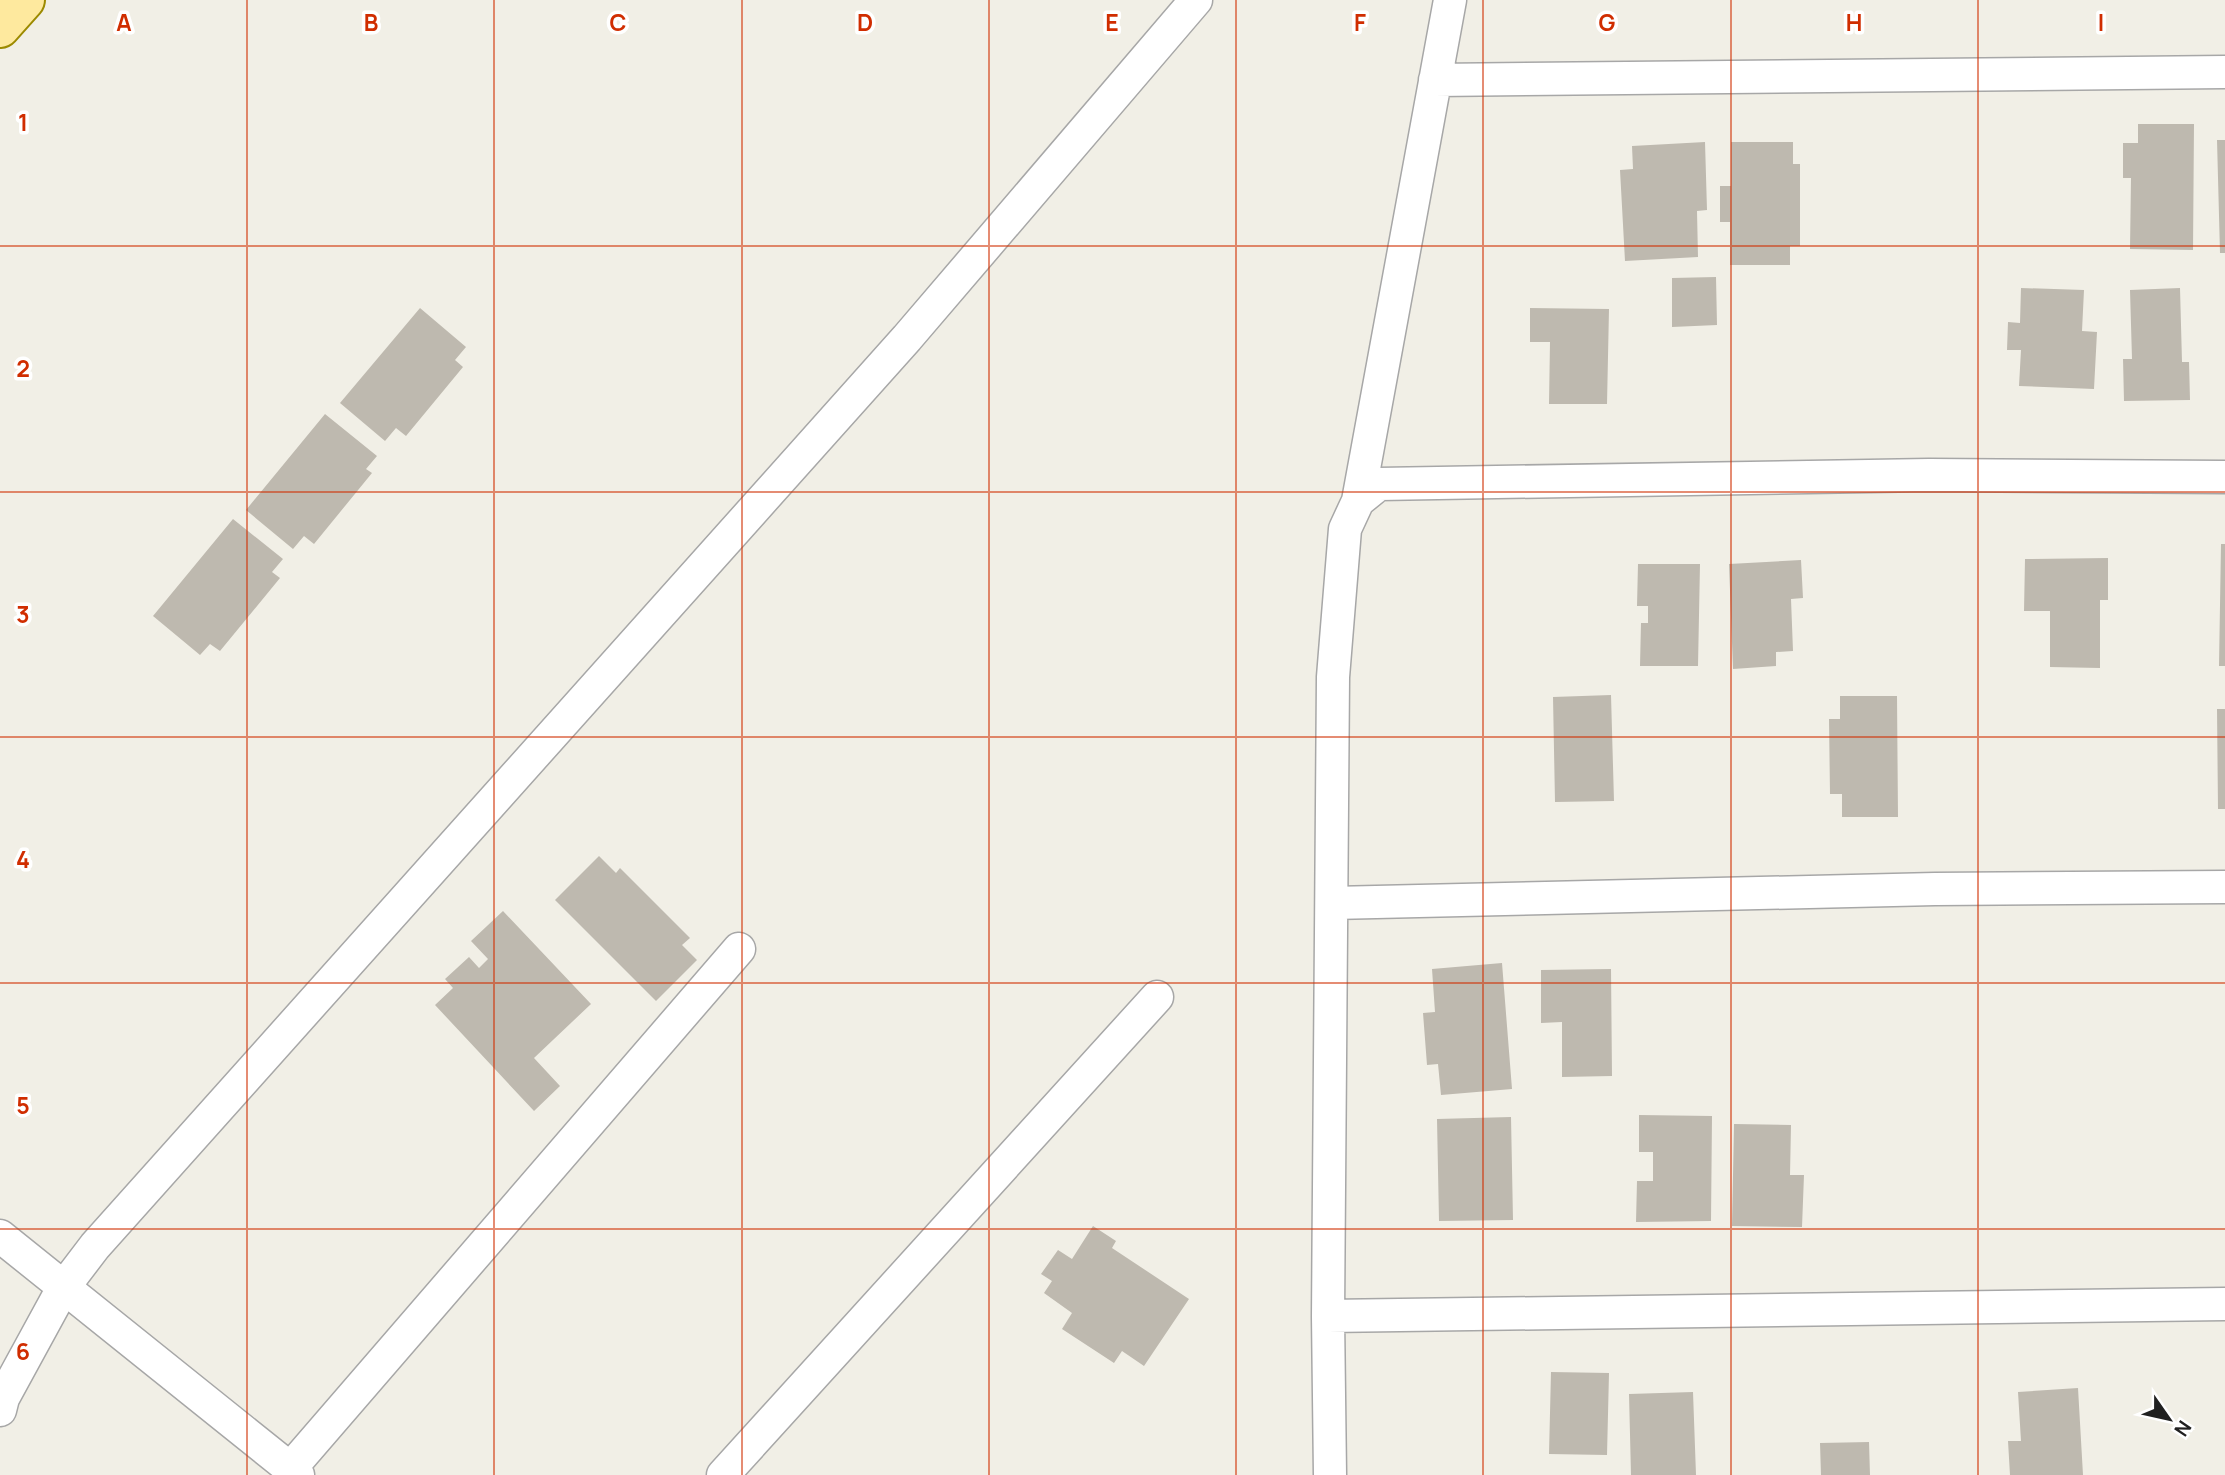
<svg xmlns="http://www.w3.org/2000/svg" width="2225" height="1475" viewBox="0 0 2225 1475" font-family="Manrope,sans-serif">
	<rect width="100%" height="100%" fill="#f1efe6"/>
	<!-- building -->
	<path fill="#beb9af" d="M2138,124H2194L2193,250L2130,249L2131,178H2123V143H2138Z
		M2217,140H2225V253H2220Z
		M1705,142L1707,210L1697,211L1698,257L1625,261L1620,170L1633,169L1632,146Z
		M1731,142H1793V164H1800V246H1790V265H1730V222H1720V186H1731Z
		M1716,277L1717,325L1672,327V278Z
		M2021,288L2084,290L2082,331L2097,332L2094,389L2019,386L2021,350H2007L2008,322L2020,323Z
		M2180,288L2182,362H2189L2190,400L2124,401L2123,359H2132L2130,290Z
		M420,308L466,347L455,360L463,367L406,436L396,428L385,441L340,403Z
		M1530,308L1609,309L1607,404H1549L1550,342H1530Z
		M325,414L377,456L366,469L372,473L314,544L304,536L293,549L246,510Z
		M233,519L283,559L272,572L280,578L220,651L210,644L200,655L153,616Z
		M2221,544H2225V666H2219Z
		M2108,558V600H2100V668L2050,667V611H2024L2025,559Z
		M1801,560L1803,598L1791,599L1793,651L1776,652V666L1733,669L1729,564Z
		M1638,564H1700L1698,666H1640L1641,623H1648V606H1637Z
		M1611,695L1614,801L1555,802L1553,697Z
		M1840,696H1897L1898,817H1842V794H1830L1829,719H1840Z
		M2217,709H2225V809H2218Z
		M599,856L616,873L620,868L690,938L682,945L697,960L656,1001L555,900Z
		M503,911L591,1004L534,1058L560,1086L534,1111L435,1005L453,988L445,979L469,957L479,968L488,959L471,941Z
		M1502,963L1512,1089L1441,1095L1438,1064L1427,1065L1423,1013L1435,1012L1432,969Z
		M1611,969L1612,1076L1562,1077V1022L1541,1023V970Z
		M1639,1115L1712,1116L1711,1221L1636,1222L1637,1181H1653V1152H1639Z
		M1511,1117L1513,1220L1439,1221L1437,1119Z
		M1734,1124L1791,1125L1790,1175H1804L1802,1227L1732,1226Z
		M1093,1226L1116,1241L1112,1248L1189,1299L1144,1366L1122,1351L1114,1363L1062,1329L1072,1313L1044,1293L1052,1281L1041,1274L1058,1250L1072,1259Z
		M1551,1372L1609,1373L1607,1455L1549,1454Z
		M2078,1388L2083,1475H2010L2008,1441H2021L2018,1392Z
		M1693,1392L1696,1475H1631L1629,1394Z
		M1869,1442L1870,1475H1821L1820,1443Z"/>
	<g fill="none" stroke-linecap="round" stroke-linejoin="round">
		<!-- minor casing -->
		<g stroke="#a7a7a7" stroke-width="35">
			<path id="minor" d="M1435,80L2225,72
				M1358,501L1379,484L1929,475L2225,477
				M1333,903L1935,889L2225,887
				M0,1236L298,1475
				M1328,1316L2225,1304
				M0,1410L3,1398L63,1288L95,1246L907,338L1196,0
				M290,1469L739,949
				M723,1475L1157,997
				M1330,1475L1328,1316L1333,677L1345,529L1358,501L1450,0"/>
		</g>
		<!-- primary casing -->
		<g stroke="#9c8a00" stroke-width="42">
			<path id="primary" d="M0,28L25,0"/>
		</g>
		<!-- minor -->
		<use href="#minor" stroke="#fff" stroke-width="32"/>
		<!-- primary -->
		<use href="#primary" stroke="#fee99e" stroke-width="38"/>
	</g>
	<!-- grid -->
	<path fill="none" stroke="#d02d00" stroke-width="2" stroke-opacity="0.55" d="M247,0V1475M494,0V1475M742,0V1475M989,0V1475M1236,0V1475M1483,0V1475M1731,0V1475M1978,0V1475M0,246H2225M0,492H2225M0,737H2225M0,983H2225M0,1229H2225"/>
	<g font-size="23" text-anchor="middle" font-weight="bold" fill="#d02d00" stroke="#fff" stroke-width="7" stroke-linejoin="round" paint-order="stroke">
		<text x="124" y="31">A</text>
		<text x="371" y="31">B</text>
		<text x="618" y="31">C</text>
		<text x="865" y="31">D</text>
		<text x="1112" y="31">E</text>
		<text x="1360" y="31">F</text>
		<text x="1607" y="31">G</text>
		<text x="1854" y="31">H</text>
		<text x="2101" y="31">I</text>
		<text x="23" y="131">1</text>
		<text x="23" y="377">2</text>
		<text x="23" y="623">3</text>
		<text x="23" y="868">4</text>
		<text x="23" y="1114">5</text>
		<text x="23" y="1360">6</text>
	</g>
	<!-- north arrow -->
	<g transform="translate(2169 1419) rotate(124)" stroke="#ffffff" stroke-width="5" paint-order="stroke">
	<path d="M0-5L12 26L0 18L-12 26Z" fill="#202020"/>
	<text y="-10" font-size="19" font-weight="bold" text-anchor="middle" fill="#202020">N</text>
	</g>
</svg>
